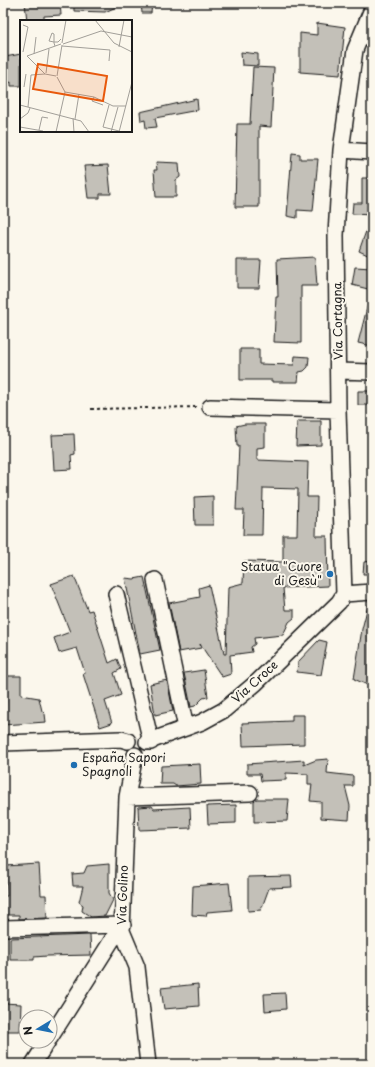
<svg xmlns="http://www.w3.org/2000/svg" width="375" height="1067" viewBox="0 0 375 1067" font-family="'Playpen Sans',sans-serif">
	<rect width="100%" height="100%" fill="#fbf7ec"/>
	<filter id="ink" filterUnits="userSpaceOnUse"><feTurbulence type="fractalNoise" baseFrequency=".025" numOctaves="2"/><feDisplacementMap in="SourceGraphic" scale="8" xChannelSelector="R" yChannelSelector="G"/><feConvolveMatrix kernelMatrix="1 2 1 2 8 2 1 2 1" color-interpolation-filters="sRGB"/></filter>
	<g filter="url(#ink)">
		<!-- building -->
		<path fill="#c3c0b8" stroke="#1c1c1c" d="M25,3H60L61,15L44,16V20L27,21Z
			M74,3H125L105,12L74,11Z
			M141,3H152L151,13H142Z
			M317,23L345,27L340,75L300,72V33L317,35Z
			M241,52L258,54V66L242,65Z
			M21,54V86H11V82L9,83L5,57Z
			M253,67L274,68L271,127L259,126V207H235L237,124H250Z
			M197,99L198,110L155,118L157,127L146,128L145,120L141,121L140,112Z
			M292,153L300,154V159H318L313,211L297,210V218L287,216Z
			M156,162L179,163L180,177L176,180V197H156L154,170H157Z
			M108,165L111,194H100V198H88L84,166Z
			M362,178H372V215L352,214L353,203H362Z
			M371,217H372V257L359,251Z
			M315,257L317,286H301V343L274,342L276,297H278L277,259Z
			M237,260H261L259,288H237Z
			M355,267L372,268V290L352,285Z
			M369,300H372V346L358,343Z
			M240,349H259V364L294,365L295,356L309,357L308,367L304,371L299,372L298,382H272V380H240Z
			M358,391H372V405H358Z
			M297,421H321V445L296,446Z
			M245,424H265V447L257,448V460L308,462L307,497H317L316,536H327L328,586L283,588L285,610H294V618L289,622L283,635L254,638L255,644L251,647L252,652L230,655L231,674L222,677L200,644L201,648L179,652L169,603L200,597L199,588L209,585L224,654H226L228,587L243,583L244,561L283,562V535H297L298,489L263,488L262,535H243L244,510H236L239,446H237L236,426Z
			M74,434L75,454L71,455L72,469L54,470L52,435Z
			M213,496V525H195L194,497Z
			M372,561V574H363L364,562Z
			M74,576L88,611L92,610L109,663L117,659L121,669L114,673L121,695L105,701L112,723L100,727L83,674L85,673L77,648L59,653L54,638L70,632L51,584Z
			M144,577L160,650L140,654L125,578L134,579Z
			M369,602H372V687L354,679L362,629Z
			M319,640L327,642L321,675L297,672L298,662Z
			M204,670L208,697L203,698L195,706L191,707L184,673Z
			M4,676H21V695L39,698L42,711L45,714L46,722L3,725V714L5,711L6,701Z
			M167,680L173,711L155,715L150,684Z
			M292,715H304V744L243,746L242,723L292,721Z
			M328,759L327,773L353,776V786H345L350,806L349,820L321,818V802L310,801L312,784H308V774L286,773V780L261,781L260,774H247V764L304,760V765L316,760Z
			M200,764L201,784L176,786L173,784H160L161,766Z
			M256,799H289L287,821L254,822V801Z
			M236,805V823L208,824L207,806Z
			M152,806L154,809L190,807L191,828L139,830L138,807Z
			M39,864L41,895H46L47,918L19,919V915H3V896H7L6,866Z
			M109,864V893L113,900L105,916L91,917L82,911L83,905L79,902L83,886H73L72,874L84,873L87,866Z
			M291,876L292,887L269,888L261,910L248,911V877Z
			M229,883L232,910L207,912L206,916L192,915L193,886Z
			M90,935L91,955L47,956L34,957V960H10V938Z
			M198,984L199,1006L164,1009L161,988Z
			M285,993L286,1009L265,1011L264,994Z
			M3,1003L21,1004L20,1031H3Z"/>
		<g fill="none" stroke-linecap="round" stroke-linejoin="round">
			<!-- minor casing -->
			<g stroke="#1c1c1c" stroke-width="18">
				<path id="minor" d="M341,150L372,152
					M338,371L372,372
					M210,407L338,410
					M155,580L186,728
					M116,594L151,742
					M344,594L372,592
					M147,742L202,722L224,710L256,683L339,602L344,594L338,410L336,235L341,150L355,50L372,9
					M3,743L121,739L128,741
					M127,797L250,793
					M3,928L123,925
					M122,931L137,967L148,1064
					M50,1038L112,940L122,931L127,797L135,755
					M33,1064L48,1041"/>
			</g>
			<!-- path -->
			<path stroke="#1c1c1c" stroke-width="2" stroke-dasharray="3 3" stroke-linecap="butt" d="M91,409L198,407"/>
			<!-- minor -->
			<use href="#minor" stroke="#fbf7ec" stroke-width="15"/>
		</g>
	</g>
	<!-- markers -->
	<g fill="#1f6fb2" stroke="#fbf7ec" stroke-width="1.5">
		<circle cx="330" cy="574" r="4"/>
		<circle cx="74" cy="765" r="4"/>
	</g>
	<g text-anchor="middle" stroke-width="4" stroke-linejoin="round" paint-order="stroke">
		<!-- street labels -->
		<g font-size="12" fill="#1c1c1c" stroke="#fbf7ec">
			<text transform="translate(338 321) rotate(-91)" y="4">Via Cortagna</text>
			<text transform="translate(255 682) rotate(-42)" y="4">Via Croce</text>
			<text transform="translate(123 895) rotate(-88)" y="4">Via Golino</text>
		</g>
		<!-- poi labels -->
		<g font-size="12" fill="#1c1c1c" stroke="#fbf7ec" text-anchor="end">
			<text x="322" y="571">Statua "Cuore<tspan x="322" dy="14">di Gesù"</tspan></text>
			<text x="82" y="762" text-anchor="start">España Sapori<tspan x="82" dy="14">Spagnoli</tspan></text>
		</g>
	</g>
	<!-- overview -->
	<g transform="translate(20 20)">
		<rect width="112" height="112" fill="#fbf7ec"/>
		<path fill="none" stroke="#a29f99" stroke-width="1" d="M75,0L94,23L112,32M42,23L46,0M43,24L81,11L112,17M35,26L34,23V14L32,13L29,21L34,22H38L41,19M42,26L90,30L89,41M99,27L104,0M3,32L8,7L3,5M14,34L16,17M7,36L25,54L36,56M7,36L41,24M26,53L29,29M37,56L42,25M37,57L45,72M4,67L6,54M45,72L74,77L93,86H106M74,77L72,81L83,85M0,85L61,101L69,112M8,87L11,55L25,54M53,98L54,112M0,99L8,93L10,88M55,99L59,74M0,107L23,111M83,107L89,85M83,107L99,111M19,110L22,97L28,98M36,112L45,72M91,112L98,87M99,112L112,62"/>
		<path fill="#e8590c" fill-opacity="0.15" stroke="#e8590c" stroke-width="2" d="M18,44L87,56L83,81L13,69Z"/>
		<rect width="112" height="112" fill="none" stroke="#1c1c1c" stroke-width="2"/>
	</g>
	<!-- margin -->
	<rect width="375" height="1067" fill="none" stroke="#fbf7ec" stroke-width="16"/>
	<rect x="8" y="8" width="359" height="1051" fill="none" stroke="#1c1c1c" stroke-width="1.5" filter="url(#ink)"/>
	<!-- north arrow -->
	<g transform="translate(38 1029) rotate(260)"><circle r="19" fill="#fbf7ec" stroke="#a29f99"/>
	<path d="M0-3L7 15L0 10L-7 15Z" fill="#1f6fb2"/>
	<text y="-6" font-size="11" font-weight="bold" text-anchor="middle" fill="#1c1c1c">N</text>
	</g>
</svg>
